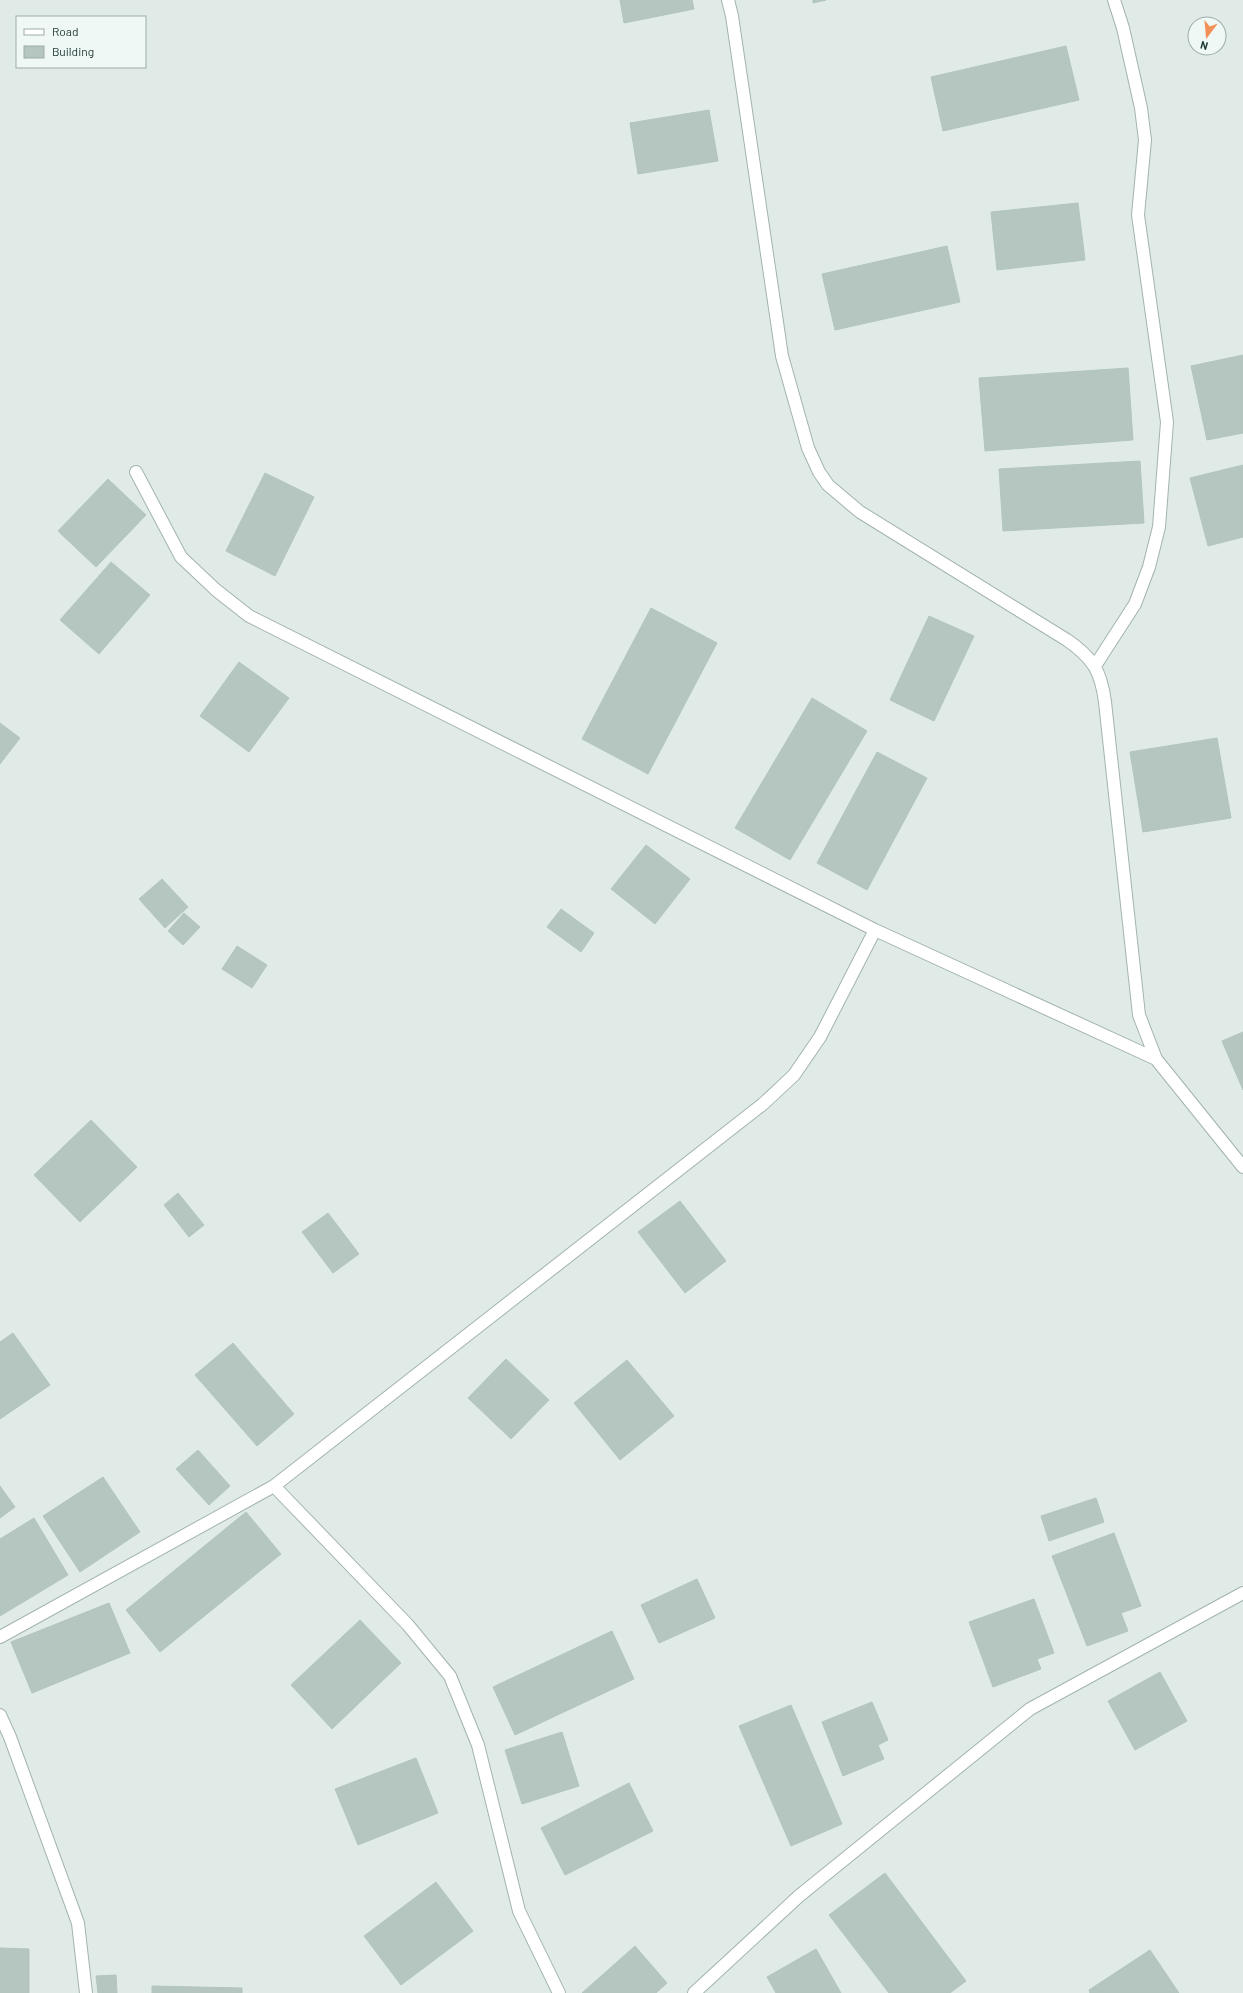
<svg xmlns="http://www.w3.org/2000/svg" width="1243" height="1993" viewBox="0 0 1243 1993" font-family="Barlow,sans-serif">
	<rect width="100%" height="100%" fill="#e0ebe7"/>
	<!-- building -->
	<path fill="#b5c6c1" stroke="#b2c5bf" d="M620,0H692L694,9L624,23Z
		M813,0H826L813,3Z
		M1066,46L1079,100L943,131L931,77Z
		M709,110L718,161L638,174L630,123Z
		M1078,203L1085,260L997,270L991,212Z
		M947,246L960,302L835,330L822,274Z
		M1243,355V433L1207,440L1191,366Z
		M1128,368L1133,440L985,451L979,378Z
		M1140,461L1144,523L1003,531L999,469Z
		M1243,465V537L1208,546L1190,478Z
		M265,473L314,497L275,576L226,551Z
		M108,479L146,515L96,567L58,531Z
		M111,562L150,595L99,654L60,620Z
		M651,608L717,643L648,774L582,739Z
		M929,616L974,636L934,721L890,700Z
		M239,662L289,698L249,752L200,716Z
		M812,698L867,731L790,860L735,828Z
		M0,723L20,738L0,764Z
		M1217,738L1231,818L1143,832L1130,752Z
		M877,752L927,778L867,890L817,863Z
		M646,845L690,879L655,924L611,889Z
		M162,879L188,907L165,928L139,899Z
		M561,909L594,933L581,952L547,927Z
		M184,913L200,927L183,945L168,931Z
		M237,946L267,965L252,988L222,969Z
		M1243,1032V1090L1222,1041Z
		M91,1120L137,1167L80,1222L34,1175Z
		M178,1193L204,1225L189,1237L164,1205Z
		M680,1201L726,1261L685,1293L638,1232Z
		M328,1213L359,1254L333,1273L302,1232Z
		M13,1333L50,1385L0,1419V1342Z
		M233,1343L294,1414L257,1446L195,1375Z
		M506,1359L549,1400L511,1439L468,1398Z
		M627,1360L674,1416L620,1460L574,1403Z
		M198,1450L230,1486L209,1505L176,1469Z
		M103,1477L140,1532L80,1572L43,1516Z
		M0,1486L15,1507L0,1518Z
		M1096,1498L1104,1522L1049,1541L1041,1516Z
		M246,1512L281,1554L160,1652L126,1610Z
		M34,1518L68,1575L0,1616V1539Z
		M1114,1533L1141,1606L1121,1613L1128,1631L1087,1646L1052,1556Z
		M697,1579L715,1618L659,1643L641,1605Z
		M1034,1599L1054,1653L1037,1659L1041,1669L993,1687L969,1622Z
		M109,1603L130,1653L32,1693L11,1642Z
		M360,1620L401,1663L332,1729L291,1685Z
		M612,1631L634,1679L515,1735L493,1687Z
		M1160,1672L1187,1721L1135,1750L1108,1701Z
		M872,1702L888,1740L878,1745L884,1759L843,1776L822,1722Z
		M791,1705L842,1824L791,1846L739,1726Z
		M562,1732L579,1786L522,1804L505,1750Z
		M416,1758L438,1813L358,1845L335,1789Z
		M629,1783L653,1831L565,1875L541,1828Z
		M885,1873L966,1981L950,1993H889L829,1915Z
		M436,1882L473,1931L401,1985L364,1936Z
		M635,1946L667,1983L656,1993H582Z
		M0,1948L29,1949V1993H0Z
		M816,1949L841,1993H776L767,1977Z
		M1150,1950L1179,1993H1090L1089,1990Z
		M116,1975L117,1993H98L96,1976Z
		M152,1986L242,1988V1993H152Z"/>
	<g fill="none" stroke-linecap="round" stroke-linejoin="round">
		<!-- street casing -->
		<g stroke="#a3b3af" stroke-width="14">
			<path id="street" d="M728,0L732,16L782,356L808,448L819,472L828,485L860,512L1067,640C1093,658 1101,671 1105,702L1139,1015L1156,1059L1243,1167
				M136,472L181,557L216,590L249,616L875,930L1156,1059
				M1095,666L1135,604L1149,567L1159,527L1167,422L1138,215L1145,140L1141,108L1123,28L1114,0
				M274,1486L408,1625L450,1676L478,1745L519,1911L559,1993
				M0,1637L274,1486L763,1104L794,1075L820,1037L875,930
				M0,1715L10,1737L78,1923L86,1993
				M694,1993L799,1896L1030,1709L1243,1593"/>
		</g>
		<!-- street -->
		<use href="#street" stroke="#fff" stroke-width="12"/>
	</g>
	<!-- legend -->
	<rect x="16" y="16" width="130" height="52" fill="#f0f8f5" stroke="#9daca9"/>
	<rect x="24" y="29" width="20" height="6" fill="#ffffff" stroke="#9daca9"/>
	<text x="52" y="36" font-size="12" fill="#213b37">Road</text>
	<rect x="24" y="46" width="20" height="12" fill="#b5c6c1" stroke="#9daca9"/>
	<text x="52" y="56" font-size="12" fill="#213b37">Building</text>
	<!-- north arrow -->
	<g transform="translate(1207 36) rotate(196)"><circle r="19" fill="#f0f8f5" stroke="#9daca9"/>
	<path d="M0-3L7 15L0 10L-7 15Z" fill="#f39057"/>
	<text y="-6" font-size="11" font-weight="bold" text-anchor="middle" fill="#213b37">N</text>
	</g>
</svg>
